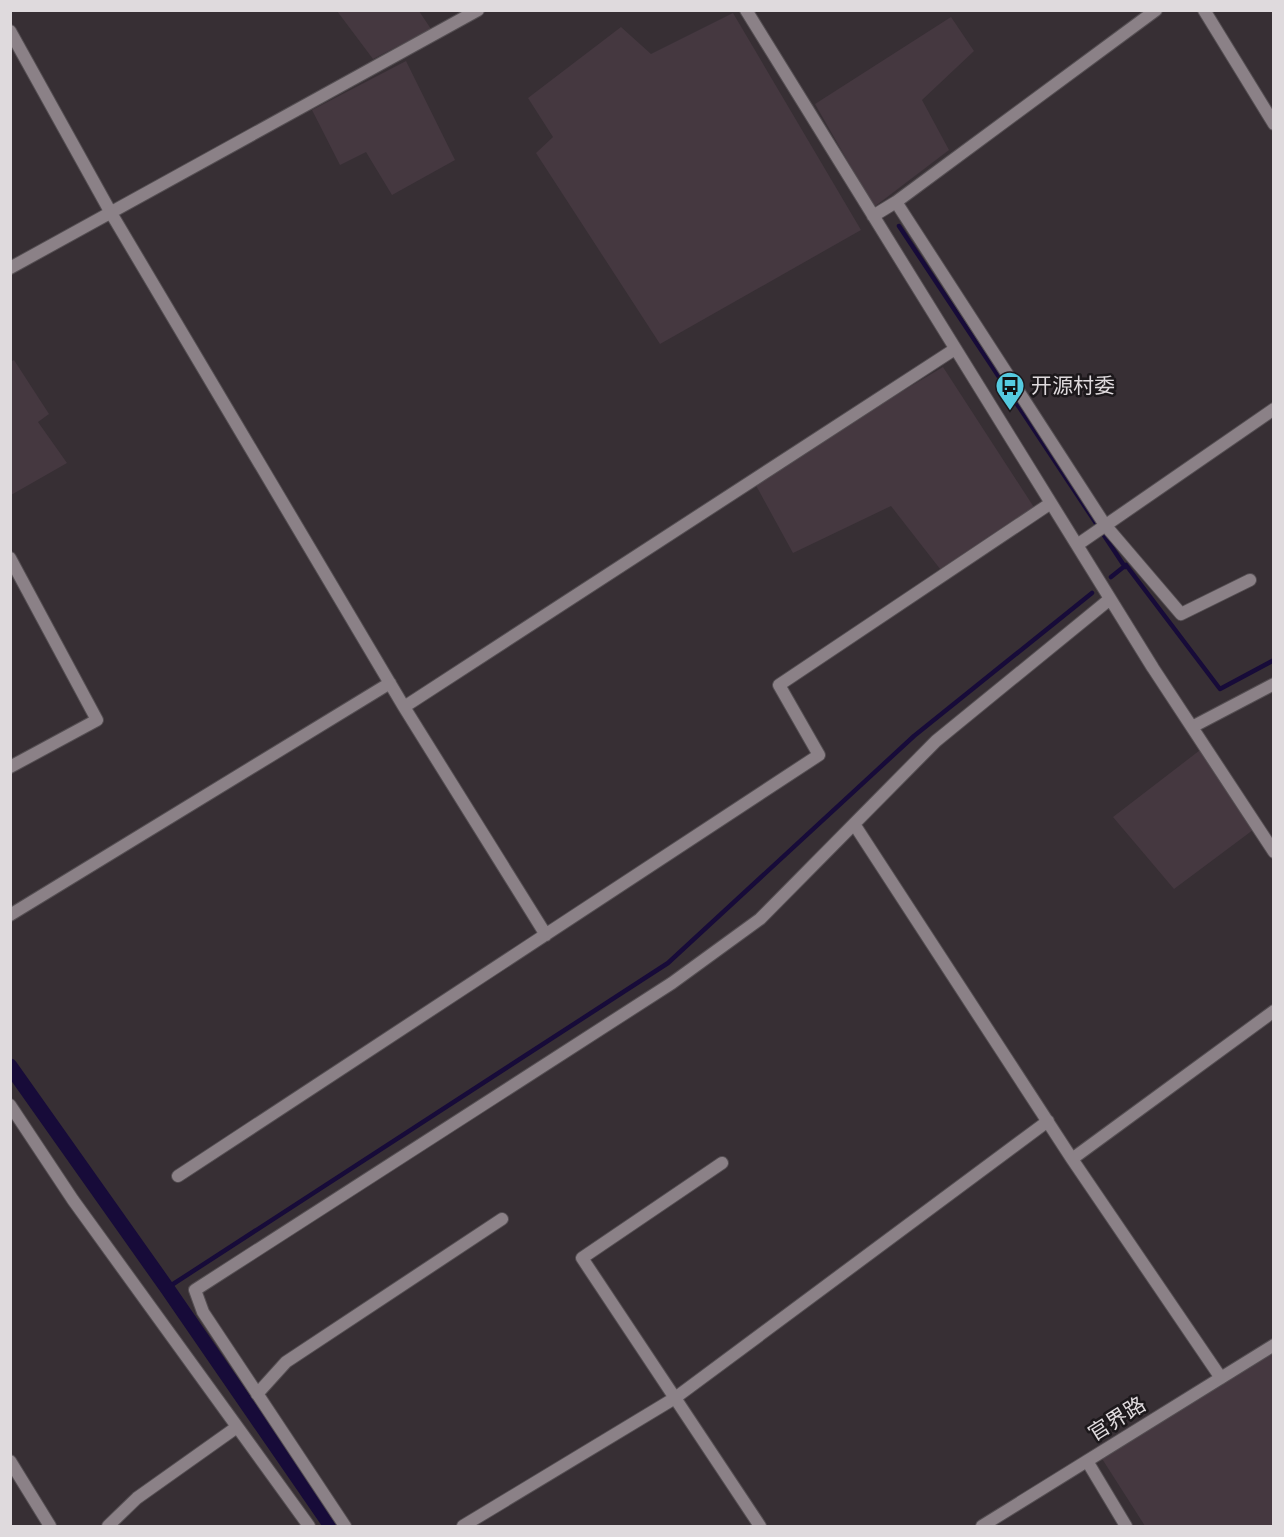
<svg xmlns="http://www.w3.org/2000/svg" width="1284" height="1537" viewBox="0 0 1284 1537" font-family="'Sofia Sans Condensed','Noto Sans SC',sans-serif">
	<rect width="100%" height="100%" fill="#372f34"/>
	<!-- built -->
	<path fill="#453840" d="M337,11H419L431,29L373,59Z
		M733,13L861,230L660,344L536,153L553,137L528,98L621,27L651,54Z
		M951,17L974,51L922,100L949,150L874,207L815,104Z
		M406,61L455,160L392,195L366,152L340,165L312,110Z
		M14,360L49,414L38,422L67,463L11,495L10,362Z
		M943,367L1037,512L944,574L891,506L793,553L753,480Z
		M1204,747L1257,827L1174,889L1113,817Z
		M1273,1345V1526H1145L1099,1454Z"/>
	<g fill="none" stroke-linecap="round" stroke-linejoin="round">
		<!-- stream -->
		<path stroke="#170b39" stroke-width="4.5" d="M899,226L1125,567
			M1111,577L1126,565L1220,689L1274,660
			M167,1288L668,963L914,736L1092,593"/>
		<!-- canal -->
		<path stroke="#170b39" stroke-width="15" d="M10,1066L167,1288L331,1526"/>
		<!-- street casing -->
		<g stroke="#544e52" stroke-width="14">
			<path id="street" d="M746,10L1153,668L1274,852
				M1204,10L1274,124
				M10,31L111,213L404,707L546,935
				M896,202L1105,525L1181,614L1250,580
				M873,216L896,202L1156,10
				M10,268L478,10
				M1077,545L1274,409
				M10,558L97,720L10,767
				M404,707L955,349
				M1192,727L1274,684
				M854,824L1072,1159L1221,1378
				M10,915L390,683
				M10,1105L73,1200L309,1526
				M1072,1159L1274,1011
				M722,1163L582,1258L760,1526
				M178,1176L819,755L779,685L1051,503
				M257,1394L286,1362L502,1219
				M10,1461L50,1526
				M1087,1461L1126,1526
				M108,1526L137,1498L237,1427
				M345,1526L203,1312L195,1290L672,983L760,919L936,741L1110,599
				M463,1526L675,1398L1048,1121
				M982,1526L1274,1345"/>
		</g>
		<!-- street -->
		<use href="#street" stroke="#8b8187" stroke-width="12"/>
	</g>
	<!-- icons -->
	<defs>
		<g id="bus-pin" transform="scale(1.5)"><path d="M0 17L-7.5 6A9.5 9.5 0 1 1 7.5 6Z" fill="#55cadf" stroke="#1c181b"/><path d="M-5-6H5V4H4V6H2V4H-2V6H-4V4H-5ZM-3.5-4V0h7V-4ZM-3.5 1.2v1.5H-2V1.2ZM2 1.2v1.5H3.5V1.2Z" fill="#111"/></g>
	</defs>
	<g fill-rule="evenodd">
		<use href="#bus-pin" x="1010" y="386"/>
	</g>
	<g text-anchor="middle" stroke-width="5" stroke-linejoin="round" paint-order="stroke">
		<!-- poi labels -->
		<g font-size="21" fill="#dfdadd" stroke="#1c181b" text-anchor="start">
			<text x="1031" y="393">开源村委</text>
		</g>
		<!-- street labels -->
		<g font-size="21" fill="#dfdadd" stroke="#1c181b">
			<text transform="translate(1117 1419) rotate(-32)" y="7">官界路</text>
		</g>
	</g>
	<!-- border -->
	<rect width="1284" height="1537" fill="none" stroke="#dfdadd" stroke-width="24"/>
</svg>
